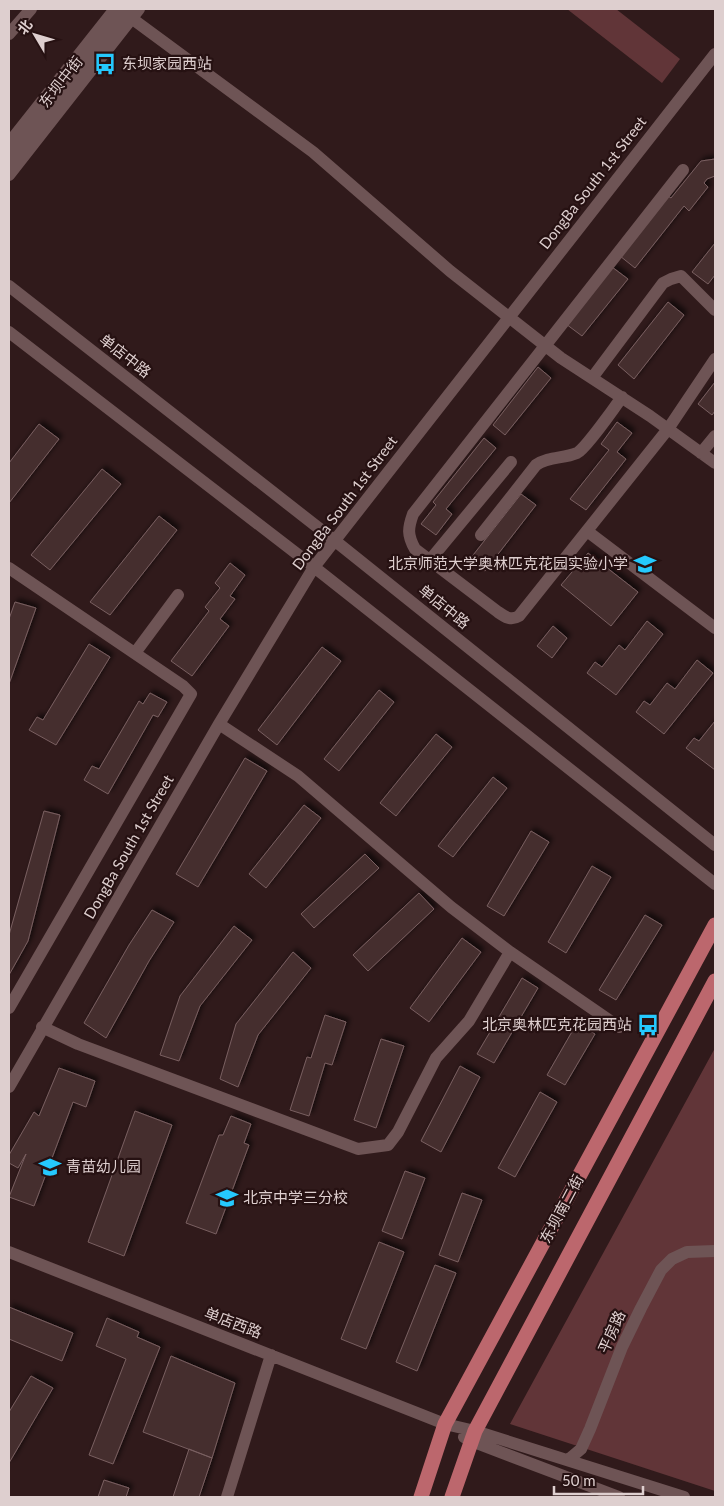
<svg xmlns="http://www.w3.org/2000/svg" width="724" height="1506" viewBox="0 0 724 1506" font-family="Lato,'Noto Sans SC',sans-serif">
	<defs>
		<filter id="shadow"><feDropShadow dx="3.5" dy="-3.5" stdDeviation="2.5" flood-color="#0009"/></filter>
	</defs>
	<rect width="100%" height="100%" fill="#301a1b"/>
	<!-- green -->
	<path fill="#613538" d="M567,9H616L680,59L662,83Z
		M715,1048V1491L510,1424Z"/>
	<!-- building -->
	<path fill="#452e2f" stroke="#795f60" filter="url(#shadow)" d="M715,159V176L707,179L704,183L708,187L689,211L684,206L635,268L620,256L668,196L671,198L701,161Z
		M715,243V275L708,284L692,272Z
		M612,267L628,279L582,336L566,324Z
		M668,302L684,315L634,379L618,365Z
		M538,367L551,378L505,435L493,425Z
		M715,382V411L712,415L698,404Z
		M617,422L632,433L617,452L626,459L586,510L570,499L609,450L601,444Z
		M39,424L59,439L9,503V463Z
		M484,438L496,448L446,509L452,514L436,535L421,524L436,505L433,502Z
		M102,469L121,484L50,570L31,555Z
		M521,494L536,505L485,571L470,559Z
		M159,516L177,530L110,615L90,602Z
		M588,553L638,592L611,626L561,585Z
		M230,563L245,575L230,596L235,599L220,619L229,626L192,676L171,661L209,611L205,607L220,588L215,583Z
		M15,602L36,608L9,684V619Z
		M647,621L663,634L616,695L587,673L595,662L602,667L619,645L625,650Z
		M553,626L567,638L552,658L537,646Z
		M89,644L110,657L56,745L29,730L37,717L43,720Z
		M322,647L341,661L277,745L258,730Z
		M697,660L713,673L664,734L636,712L644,701L650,705L667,683L675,689Z
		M379,690L394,702L339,771L324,759Z
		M150,693L167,702L158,717L153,715L108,794L84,780L92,766L99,769L139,701L143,704Z
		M715,721V770L686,748L694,738L699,741Z
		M436,734L452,747L396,816L380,803Z
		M245,758L267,771L198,887L176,874Z
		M493,777L507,788L453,857L438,846Z
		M304,805L321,818L266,888L249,874Z
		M44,811L60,815L28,941L9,975V935Z
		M531,831L549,842L504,916L487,906Z
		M365,854L379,868L314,928L301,914Z
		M592,866L611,877L566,953L548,942Z
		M419,893L434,909L368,971L353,955Z
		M152,910L174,922L149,961L106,1038L84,1023L129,945Z
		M645,915L662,925L616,1000L599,990Z
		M234,926L252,940L200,1006L179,1061L160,1055L180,996Z
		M462,938L481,952L429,1022L410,1008Z
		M293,952L311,968L258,1035L238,1087L220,1079L236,1024Z
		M522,978L538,988L494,1063L477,1054Z
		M325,1015L346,1022L332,1065L325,1063L309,1116L290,1110L307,1057L311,1058Z
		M577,1023L595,1034L565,1085L547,1075Z
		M381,1039L404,1046L376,1128L354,1120Z
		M460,1066L480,1077L441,1152L421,1141Z
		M59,1068L95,1081L86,1107L73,1102L34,1206L9,1197L26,1154L18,1168L9,1163V1155L34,1112L39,1116Z
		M540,1092L557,1102L515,1177L498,1168Z
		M135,1111L172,1125L124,1256L88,1242Z
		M231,1116L251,1124L244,1143L249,1145L216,1234L186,1223L219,1135H223Z
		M405,1171L425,1178L402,1239L382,1231Z
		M462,1193L482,1200L458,1262L439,1255Z
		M379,1242L404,1252L366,1349L341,1339Z
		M435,1265L456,1273L417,1371L396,1362Z
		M9,1307L73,1333L62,1361L9,1339Z
		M107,1318L139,1332L137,1337L160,1347L113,1464L89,1455L126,1359L96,1346Z
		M171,1356L235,1383L212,1458L143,1432Z
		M31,1376L53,1388L9,1463V1412Z
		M189,1449L212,1458L199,1497H173Z
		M104,1480L129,1488L126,1497H98Z"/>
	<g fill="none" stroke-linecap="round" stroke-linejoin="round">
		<!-- minor -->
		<path stroke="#6e5455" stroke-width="12" d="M119,9L313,152L450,271L561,358L650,416L715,463
			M9,34L31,9
			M9,143L115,9
			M9,160L128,9
			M683,170L413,514C408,528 407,535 415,549L498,612C505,617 511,621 519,616L668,429L715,359
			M9,175L139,9
			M9,286L334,540L715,845
			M9,332L314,567L715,884
			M592,378L663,283L671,279L681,276L715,310
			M701,453L715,436
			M587,531L715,628
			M481,535L536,465C549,456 563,459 577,453C585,449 615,407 622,397
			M430,560L511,462
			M9,568L183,686L191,694L9,1008
			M135,653L178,595
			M510,952L619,1027
			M42,1027L78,1044L358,1149L388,1145L398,1132L436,1058L469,1021L510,952L451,907L298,776L219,724
			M9,1087L219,724L314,567L715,54
			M9,1252L445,1424L475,1431L684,1497
			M464,1437L471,1441L619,1497
			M568,1460L581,1449L590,1429L622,1347L641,1308L661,1270L672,1259L687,1252L715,1251
			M227,1497L271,1355"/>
		<!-- major -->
		<path stroke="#bc676d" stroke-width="15" d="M421,1497L445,1424L715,925
			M452,1497L475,1431L715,981"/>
	</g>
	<!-- icons -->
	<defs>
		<g id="bus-bare" transform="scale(1.725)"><path d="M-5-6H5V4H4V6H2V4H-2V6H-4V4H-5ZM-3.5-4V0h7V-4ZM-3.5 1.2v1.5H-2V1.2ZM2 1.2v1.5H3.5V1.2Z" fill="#25c9fe" stroke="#261112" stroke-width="2.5" paint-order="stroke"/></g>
		<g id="school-bare" transform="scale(1.725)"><path d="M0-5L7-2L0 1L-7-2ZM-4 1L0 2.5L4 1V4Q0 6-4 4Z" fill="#25c9fe" stroke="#261112" stroke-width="2.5" paint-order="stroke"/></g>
	</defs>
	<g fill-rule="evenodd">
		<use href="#bus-bare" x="105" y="64"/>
		<use href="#school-bare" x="645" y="564"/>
		<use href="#bus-bare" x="648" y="1025"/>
		<use href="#school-bare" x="50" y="1167"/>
		<use href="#school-bare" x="227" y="1198"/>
	</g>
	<g text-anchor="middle" stroke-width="4.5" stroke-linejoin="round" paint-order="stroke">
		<!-- poi labels -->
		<g font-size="15" fill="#decfcf" stroke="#261112" text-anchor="start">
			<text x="122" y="69">东坝家园西站</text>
			<text x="628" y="569" text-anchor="end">北京师范大学奥林匹克花园实验小学</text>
			<text x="632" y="1030" text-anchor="end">北京奥林匹克花园西站</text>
			<text x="66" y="1172">青苗幼儿园</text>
			<text x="243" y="1203">北京中学三分校</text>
		</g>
		<!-- street labels -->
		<g font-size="15" fill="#decfcf" stroke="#261112">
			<text transform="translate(61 82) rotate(-52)" y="5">东坝中街</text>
			<text transform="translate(593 183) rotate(-52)" y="5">DongBa South 1st Street</text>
			<text transform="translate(125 356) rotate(38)" y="5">单店中路</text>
			<text transform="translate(345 503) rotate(-53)" y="5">DongBa South 1st Street</text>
			<text transform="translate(444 607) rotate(39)" y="5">单店中路</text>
			<text transform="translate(129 847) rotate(-60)" y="5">DongBa South 1st Street</text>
			<text transform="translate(562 1209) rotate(-62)" y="5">东坝南二街</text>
			<text transform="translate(233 1323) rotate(21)" y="5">单店西路</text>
			<text transform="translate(612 1332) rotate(-66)" y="5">平房路</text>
		</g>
	</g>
	<!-- border -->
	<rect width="724" height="1506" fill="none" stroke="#decfcf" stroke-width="20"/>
	<!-- north arrow -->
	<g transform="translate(35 35) rotate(308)" stroke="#261112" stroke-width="4" paint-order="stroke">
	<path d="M0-4L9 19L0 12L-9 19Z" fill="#decfcf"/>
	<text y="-8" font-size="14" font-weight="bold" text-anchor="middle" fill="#decfcf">北</text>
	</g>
	<!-- scale -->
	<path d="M554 1486v8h89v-8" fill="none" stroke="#decfcf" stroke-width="2.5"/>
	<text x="562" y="1486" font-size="15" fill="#decfcf" stroke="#261112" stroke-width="4" paint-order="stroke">50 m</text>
</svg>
